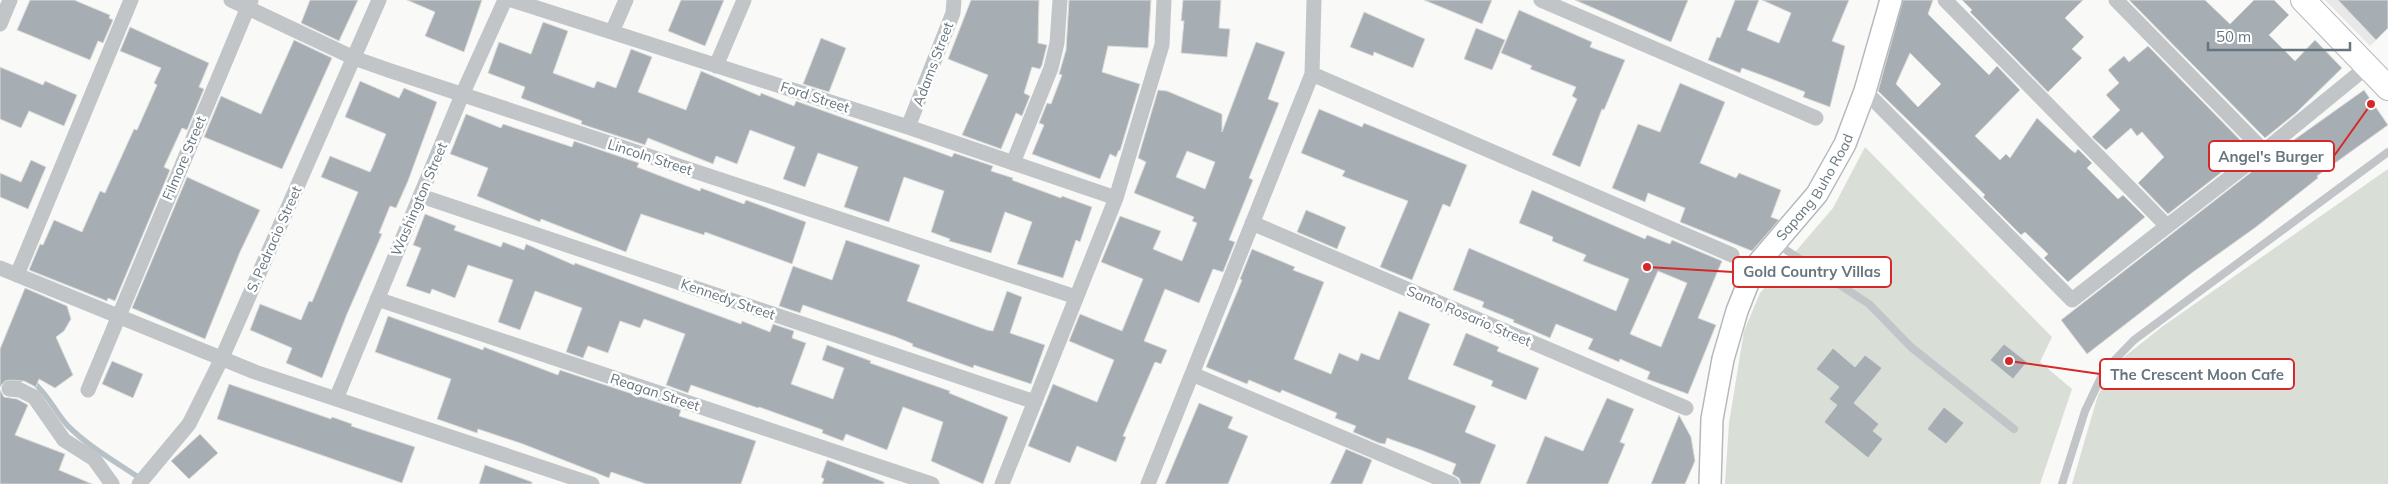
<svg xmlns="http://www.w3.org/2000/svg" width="2388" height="484" viewBox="0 0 2388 484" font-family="Mulish,sans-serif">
	<rect width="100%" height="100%" fill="#f9f9f7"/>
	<!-- built -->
	<path fill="#e7e8e7" d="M2325,0H2388V29L2370,46Z"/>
	<!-- green -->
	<path fill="#d9ded7" d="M1865,147L2052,337L2040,362L2072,389L2040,484H1725L1729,423L1744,331L1760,293L1833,208Z
		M2388,169V484H2072L2098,395L2119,361L2163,326Z"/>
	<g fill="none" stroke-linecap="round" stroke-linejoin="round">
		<!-- stream -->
		<path stroke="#b8c2c6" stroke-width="5.5" d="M0,381L20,380
			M32,381C49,395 54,411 68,426C89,447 116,462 141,479"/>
	</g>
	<!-- building -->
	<path fill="#a7aeb3" stroke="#dbdbda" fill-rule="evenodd" d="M30,0H74L110,15L109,18L113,20L103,43L98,41L90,60L17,30Z
		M310,0H358L339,41L301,23Z
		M407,0H482L464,52L425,36L435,12Z
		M681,0H724L705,46L668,31Z
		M971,0H1039L1038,43L1047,45L1042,65L1040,69L1032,67L1024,93L1030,96L1022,116L1016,113L1001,149L962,135L988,75L948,59Z
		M1069,0H1151L1148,48L1108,46L1102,72L1140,84L1120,151L1119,150L1116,157L1110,154L1100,179L1032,154L1044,125L1039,123L1047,103L1051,104L1062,75L1059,74L1066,50Z
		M1183,0H1221L1219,28L1230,29L1227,57L1181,53L1184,21H1181Z
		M1424,0H1492L1482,24Z
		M1575,0H1688L1671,42Z
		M1735,0H1759L1747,30L1779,43L1791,13L1762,0H1849L1832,41L1845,46L1830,107L1803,97L1805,92L1764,76L1742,68L1740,73L1708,60L1717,37L1720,38Z
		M1903,0H1933L1928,14L1989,75L1997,66L2020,90L1975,136L2000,160L2006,154L2010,158L2037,118L2070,149L2075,153L2078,149L2092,163L2087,168L2118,199L2123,195L2145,217L2068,282L2044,258L2048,254L2025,232L2021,235L1983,197L1985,195L1878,91ZM1910,53L1941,84L1918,107L1896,84Z
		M1962,0H2083L2065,18L2084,37L2072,49L2082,58L2048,92L1970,12L1972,10Z
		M2129,0H2205L2230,24L2254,0H2274L2289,15L2269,35L2295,61L2315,40L2342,68L2296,113L2265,138Z
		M2338,0H2388V28L2376,40Z
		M1519,10L1592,42L1590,47L1625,60L1604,110L1602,109L1580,167L1552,155L1577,99L1572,96L1576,87L1530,69L1532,66L1501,53Z
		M1364,12L1425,39L1413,68L1374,52L1373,56L1350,47Z
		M543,22L568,31L553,73L594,88L597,81L616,88L631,49L652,57L638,92L686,110L701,71L760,96L761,93L794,106L796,101L933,150L952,157L954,153L993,166L991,171L1013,178L1012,180L1061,198L1062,196L1092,207L1080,242L1076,240L1063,278L1017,264L1032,222L1005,212L991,253L949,241L950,239L931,232L944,191L904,177L889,222L844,207L858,167L818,153L805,187L783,179L795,147L750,130L737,164L716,156L713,164L648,138L645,145L581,124L582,121L521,98L525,87L488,73L499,42L531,54Z
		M130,27L209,63L199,87L204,89L187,130L182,128L164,167L170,170L115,301L108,298L107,301L29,270L40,244L43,245L54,220L82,232L100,191L105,193L134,129L137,130L157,85L154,83L161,68L120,51Z
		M1476,28L1505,40L1492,70L1464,59Z
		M821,38L846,48L829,92L803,84Z
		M294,40L332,58L282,169L204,137L221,96L261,114Z
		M1256,42L1285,52L1268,99L1279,103L1249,178L1253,180L1229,240L1235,242L1223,272L1213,269L1199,303L1165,289L1144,341L1167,350L1161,364L1155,362L1123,436L1126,437L1116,462L1077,446L1070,463L1028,446L1053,384L1097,402L1114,360L1069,341L1080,314L1122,331L1143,279L1101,262L1120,216L1161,231L1153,249L1182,261L1197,223L1192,221L1194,217L1134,193L1146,162L1138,158L1158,90L1167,91L1222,114V132ZM1187,151L1215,162L1205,189L1176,177Z
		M2148,46L2250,150L2168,214L2138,183L2164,157L2142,132L2137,136L2131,128L2106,150L2092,137L2120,110L2106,95L2119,83L2108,70L2124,56L2129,62Z
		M0,67L43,85L45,81L77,95L64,126L29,111L21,128L0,119Z
		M360,81L399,98L404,88L437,102L408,181L396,208L390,206L379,233L382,234L347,314L322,378L286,363L292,348L250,330L260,304L301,320L309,301L312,302L358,192L321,177L330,156L370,172L372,168L386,134L345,117Z
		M1680,83L1725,102L1700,163L1736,178L1739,173L1781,190L1771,217L1779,220L1752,251L1680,222L1685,208L1648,193L1645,202L1612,188L1638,124L1660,132Z
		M2364,90L2388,125L2317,176L2318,178L2256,227L2193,272L2087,354L2061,320L2277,152Z
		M1319,109L1362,127L1364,123L1467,165L1450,207L1443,204L1412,280L1380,267L1408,201L1342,176L1345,171L1301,153Z
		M466,114L501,128L503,124L572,147L574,141L639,163L637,167L700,191L701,188L744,204L746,200L806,222L792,264L705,232L704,235L641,214L626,252L541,219L540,222L477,196L488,168L450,154Z
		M31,160L46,167L28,209L0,197V173L21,182Z
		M187,177L260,210L240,252L205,339L132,308Z
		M1532,190L1645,239L1647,235L1670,244L1672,240L1722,261L1698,318L1716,325L1688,394L1647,379L1650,372L1620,359L1619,362L1588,349L1593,339L1556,324L1550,338L1513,322L1514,320L1482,307L1484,302L1453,290L1469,248L1616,311L1629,279L1583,261L1586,255L1552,241L1553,237L1519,223ZM1658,271L1687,283L1661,347L1630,334Z
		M1306,210L1346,227L1337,249L1297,232Z
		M425,214L456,226L454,230L501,247L503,242L524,250L526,244L574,265L575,263L741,324L742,321L770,332L773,324L794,331L792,338L806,343L791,384L833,399L844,368L822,360L827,345L871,361L870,363L950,391L949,393L1008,417L983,484L931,461L943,422L903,407L887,450L846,434L843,441L822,433L823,430L759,407L758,408L691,385L688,393L666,385L685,334L644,319L640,328L620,321L608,353L588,346L583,358L566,352L582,308L535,291L520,330L498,322L513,280L468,265L455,298L432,289L430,294L406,286L421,248L413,245Z
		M846,240L920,265L907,301L987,330L993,331L1007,291L1022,297L1010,333L1045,345L1031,384L974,365L973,368L912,346L913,344L896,337L803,305L800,313L779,306L793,266L832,280Z
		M1252,249L1295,267L1293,270L1324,282L1294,359L1331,374L1339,353L1358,361L1361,353L1379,360L1399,311L1430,324L1408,379L1476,406L1465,432L1496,445L1480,484H1461L1459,478L1452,474L1456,464L1421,450L1387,438L1385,444L1379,443L1353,432L1356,426L1335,418L1337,413L1282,390L1280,393L1249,380L1247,384L1206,367L1242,280L1240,279Z
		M25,288L67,306L71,319L64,331L56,337L73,375L55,388L39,379L36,387L24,381L10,380L5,381L0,387V349Z
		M388,316L483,350L484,347L558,375L560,370L681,410L679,416L756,441L741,484H646L611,472L609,478L523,444L478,429L477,433L437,419L451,379L375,352Z
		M1466,333L1499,347L1497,351L1539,368L1526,400L1491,386L1493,381L1453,365Z
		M2004,344L2027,362L2013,379L1990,360Z
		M1833,348L1855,367L1865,355L1882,368L1854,403L1879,424L1873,431L1883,439L1868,458L1824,422L1837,405L1829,399L1839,387L1816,369Z
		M112,361L143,374L133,398L102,384Z
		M229,384L331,419L332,417L352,424L351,426L415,447L402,483L217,419Z
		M0,390L4,397L17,399L28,405L15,435L65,454L59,470L92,484H0Z
		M1607,398L1634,409L1620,442L1625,444L1608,484H1526L1545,436L1583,451Z
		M1199,403L1233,417L1228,428L1248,436L1228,484H1165Z
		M1944,407L1964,423L1946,444L1927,429Z
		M1679,415L1691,437L1695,461L1685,484H1651Z
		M200,434L218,453L189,479L171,461Z
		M1346,449L1372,460L1362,484H1330Z
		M827,460L884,482V484H822L824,479L821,477Z
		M485,465L532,482V484H479Z"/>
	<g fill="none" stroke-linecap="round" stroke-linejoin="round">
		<!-- secondary casing -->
		<g stroke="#b4b9bd" stroke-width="24">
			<g id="secondary">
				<path id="s1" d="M1710,484L1712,419L1723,359L1737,311L1754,268L1817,194L1845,144L1865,91L1891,0"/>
			</g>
		</g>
		<!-- primary casing -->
		<g stroke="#b5b9bc" stroke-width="26">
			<path id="primary" d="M2303,0L2388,88"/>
		</g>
		<!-- lane -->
		<path stroke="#c1c5c8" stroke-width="8" d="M1777,244L1869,304L1911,347L2014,429
			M2062,484L2085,411L2104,371L2134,340L2388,152"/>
		<!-- street -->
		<path stroke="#c1c5c8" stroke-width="15" d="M231,0L354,58L388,70L1076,297
			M512,0L908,127L1116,198
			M1541,0L1816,118
			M1945,0L2167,226
			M2116,0L2264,151
			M0,24L10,0
			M612,32L626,0
			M716,66L744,0
			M1312,74L1732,255
			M1865,91L2072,300L2264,151L2368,66
			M908,127L953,13L954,0
			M1013,163L1051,68L1057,43L1060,0
			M421,196L1035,402
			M1252,223L1686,408
			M0,268L255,372L592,484
			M17,275L131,0
			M377,299L932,484
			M1192,374L1452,484
			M9,389L20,390L34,397L64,440L94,459L112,484
			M88,390L251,0
			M336,399L462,95L505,0
			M139,484L189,424L221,360L379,0
			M1002,484L1116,198L1162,45L1164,0
			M1148,484L1312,74L1314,0"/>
		<!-- secondary -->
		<use href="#secondary" stroke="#fff" stroke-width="21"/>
		<!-- primary -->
		<use href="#primary" stroke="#fff" stroke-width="24"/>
	</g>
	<g text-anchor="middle" stroke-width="5" stroke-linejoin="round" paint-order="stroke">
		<!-- street labels -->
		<g font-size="14" fill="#67757f" stroke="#fff">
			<text transform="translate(933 64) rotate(-69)" y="5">Adams Street</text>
			<text transform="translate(815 97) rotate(18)" y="5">Ford Street</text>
			<text transform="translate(650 157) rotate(18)" y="5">Lincoln Street</text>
			<text transform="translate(184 158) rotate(-67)" y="5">Filmore Street</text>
			<text dy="5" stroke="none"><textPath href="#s1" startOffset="324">Sapang Buho Road</textPath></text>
			<text transform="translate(419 199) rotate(-67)" y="5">Washington Street</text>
			<text transform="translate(274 239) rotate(-66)" y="5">S. Pedracio Street</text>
			<text transform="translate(728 299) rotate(19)" y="5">Kennedy Street</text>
			<text transform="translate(1469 316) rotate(23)" y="5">Santo Rosario Street</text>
			<text transform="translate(655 392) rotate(18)" y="5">Reagan Street</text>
		</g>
	</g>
	<!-- callouts -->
	<path fill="none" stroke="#d62828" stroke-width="2" d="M2371 104L2334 156M1647 267L1733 272M2009 361L2100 374"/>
	<g fill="#d62828" stroke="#fff" stroke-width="2">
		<circle cx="2371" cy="104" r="5"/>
		<circle cx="1647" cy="267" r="5"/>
		<circle cx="2009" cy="361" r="5"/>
	</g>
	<g fill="#fff" stroke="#d62828" stroke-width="2">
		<rect x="2209" y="141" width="125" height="30" rx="5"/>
		<rect x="1733" y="257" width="158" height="30" rx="5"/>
		<rect x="2100" y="359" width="194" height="30" rx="5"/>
	</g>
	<g font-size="15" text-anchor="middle" font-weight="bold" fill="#67757f">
		<text x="2271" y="162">Angel's Burger</text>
		<text x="1812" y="277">Gold Country Villas</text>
		<text x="2197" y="380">The Crescent Moon Cafe</text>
	</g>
	<!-- scale -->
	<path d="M2208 42v8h142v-8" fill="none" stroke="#67757f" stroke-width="2.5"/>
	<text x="2216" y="42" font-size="15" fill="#67757f" stroke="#ffffff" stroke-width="4" paint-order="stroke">50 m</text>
</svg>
